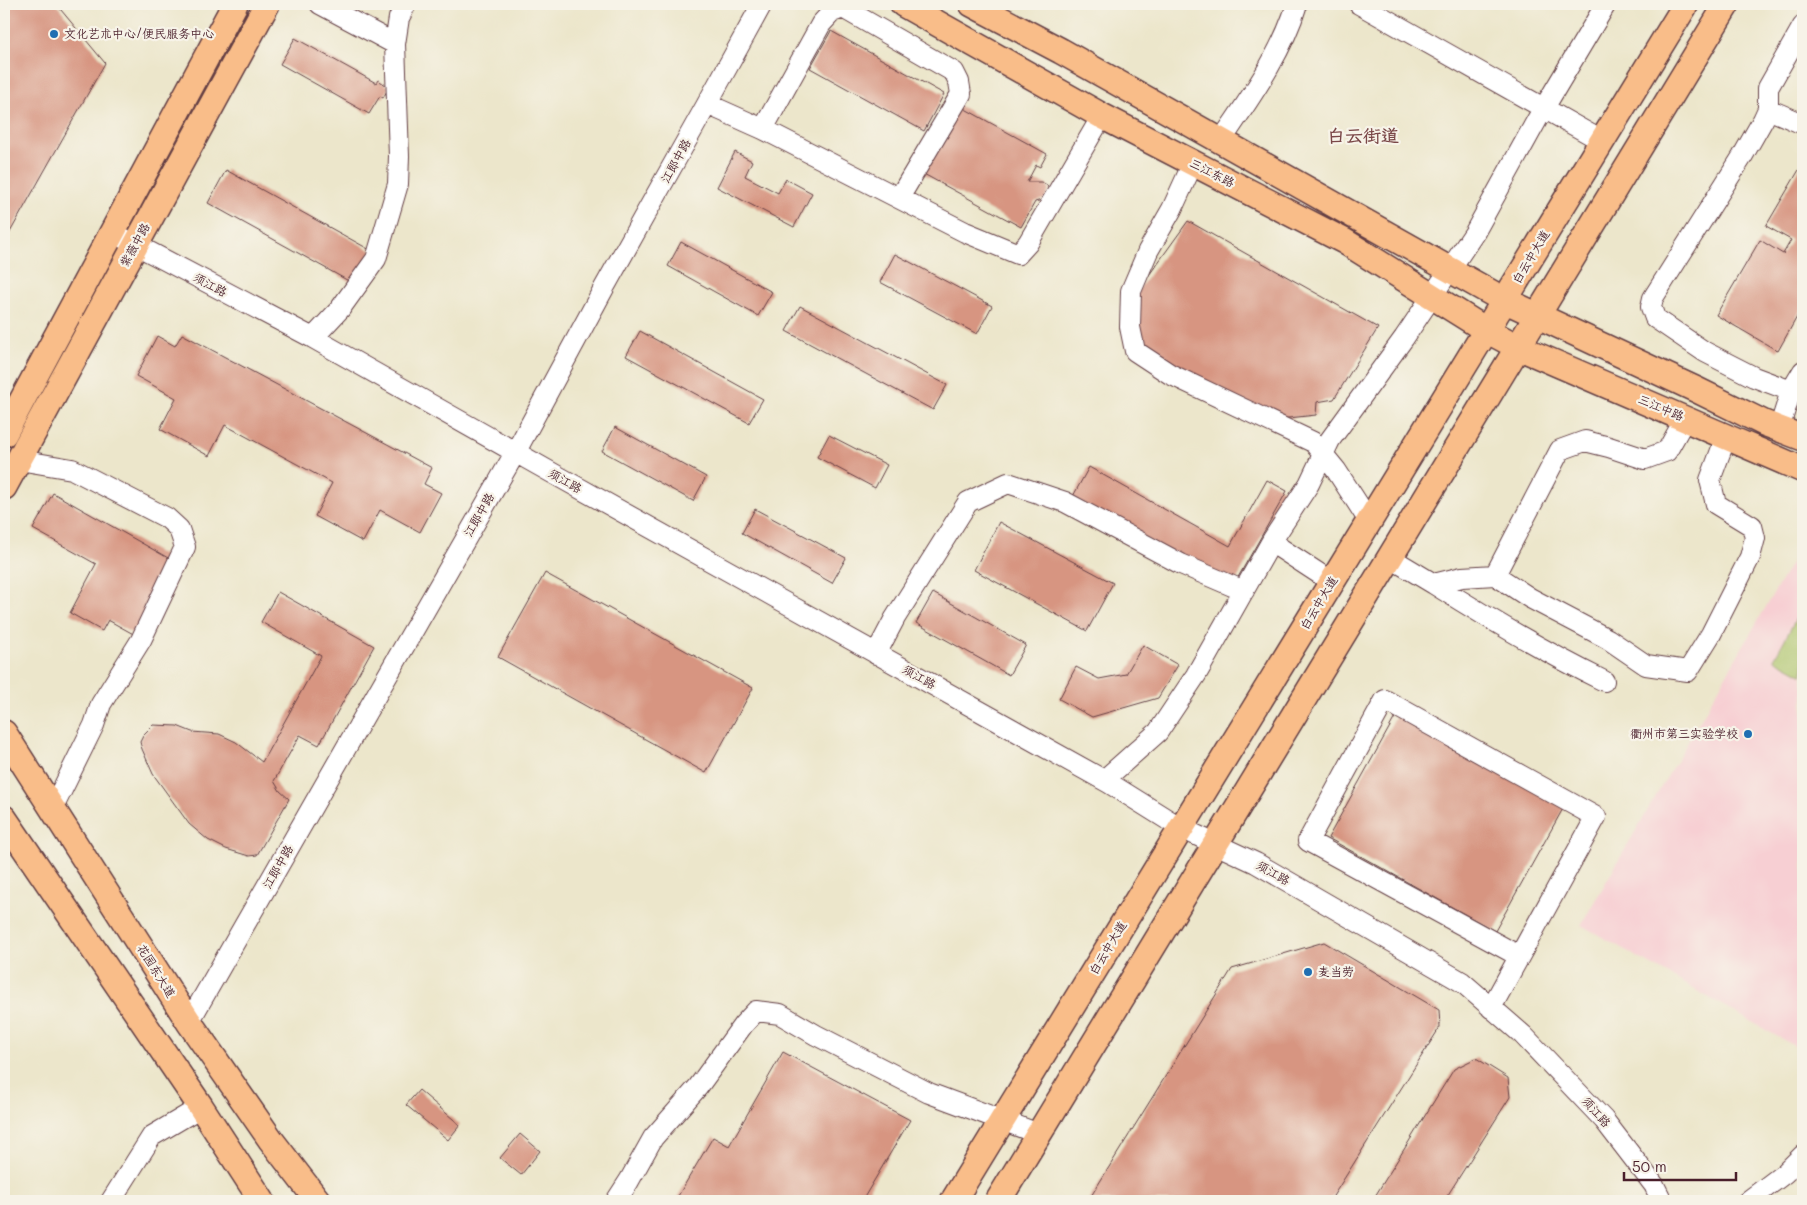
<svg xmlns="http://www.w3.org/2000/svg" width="1807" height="1205" viewBox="0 0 1807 1205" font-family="Mali,'LXGW WenKai TC',sans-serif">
	<rect width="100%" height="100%" fill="#f7f3e8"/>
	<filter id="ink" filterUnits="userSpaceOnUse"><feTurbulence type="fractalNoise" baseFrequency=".02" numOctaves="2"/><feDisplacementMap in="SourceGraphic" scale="10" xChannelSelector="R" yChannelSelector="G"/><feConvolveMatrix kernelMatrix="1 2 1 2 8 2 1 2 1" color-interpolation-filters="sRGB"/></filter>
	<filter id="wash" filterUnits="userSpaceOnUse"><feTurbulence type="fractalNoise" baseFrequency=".0096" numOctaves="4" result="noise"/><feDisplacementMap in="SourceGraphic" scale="20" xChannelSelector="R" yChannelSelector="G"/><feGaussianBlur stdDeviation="1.12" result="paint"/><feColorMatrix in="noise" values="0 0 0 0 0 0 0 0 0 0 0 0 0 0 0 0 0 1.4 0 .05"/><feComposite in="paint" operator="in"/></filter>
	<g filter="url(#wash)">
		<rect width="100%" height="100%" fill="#ece6cb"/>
		<!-- built -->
		<path fill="#f7cfd3" d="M1803,543V1051L1581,925Z"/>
		<!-- green -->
		<path fill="#abc368" stroke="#7a714a" d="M1803,606V675L1774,659Z"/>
		<g id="blocks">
			<!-- building -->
			<path fill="#d79581" d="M4,4H56L105,63L4,243Z
				M831,31L944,94L924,131L810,68Z
				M295,38L376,83L378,80L389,87L383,98L380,96L369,114L280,64Z
				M958,105L1047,154L1040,167L1036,165L1027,182H1041L1047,185L1049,190L1045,199L1035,202L1021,227L920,172Z
				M735,152L752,161L745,176L778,193L786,179L812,193L794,227L717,187Z
				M1803,163V258L1800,263L1803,265V306L1778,351L1716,315L1760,240L1783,254L1791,240L1766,226Z
				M226,170L372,251L354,284L208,203Z
				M1188,221L1378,328L1334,399L1317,402L1316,415L1261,421L1149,357L1126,307Z
				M681,242L772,292L758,316L668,266Z
				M895,254L992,306L977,334L880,282Z
				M800,306L947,385L933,410L786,331Z
				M640,331L763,399L749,423L626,356Z
				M182,334L432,468L424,484L441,493L420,532L380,510L363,542L315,516L332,483L225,425L209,456L160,429L176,398L136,376L157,336L175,346Z
				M615,427L706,477L693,501L602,451Z
				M829,435L887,465L875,488L817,457Z
				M1089,467L1230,546L1267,480L1287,491L1232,588L1072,498Z
				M53,493L177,563L137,636L108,620L102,631L70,613L96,564L33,529Z
				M755,509L846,558L832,583L742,533Z
				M999,522L1113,583L1087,631L974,570Z
				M545,573L753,688L706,773L498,657Z
				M278,592L374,646L319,745L300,735L274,781L280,791L289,799L257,855L249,856L226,849L208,840L189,824L153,774L142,749L140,742L144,734L153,725L177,726L192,732L219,734L236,742L262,762L321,656L261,622Z
				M933,593L1026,645L1009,675L916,623Z
				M1143,645L1178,665L1158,698L1092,717L1059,699L1076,667L1099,679L1126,674Z
				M1398,712L1565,805L1495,931L1328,838Z
				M1324,942L1439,1010L1440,1027L1330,1201H1088L1232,969Z
				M783,1052L910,1120L862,1201H675L713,1137L729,1146Z
				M1476,1058L1508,1078L1510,1097L1444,1201H1372L1454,1069Z
				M419,1090L460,1125L448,1140L406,1105Z
				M520,1134L540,1151L521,1175L500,1158Z"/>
		</g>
	</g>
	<g filter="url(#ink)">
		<use href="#blocks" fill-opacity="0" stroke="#623d43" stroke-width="1"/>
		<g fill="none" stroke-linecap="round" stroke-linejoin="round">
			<!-- minor casing -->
			<g stroke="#623d43" stroke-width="22">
				<path id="minor" d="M320,4L395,44
					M1359,4L1602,141
					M707,104L763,129L965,232L1018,254L1028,243L1102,116
					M1768,109L1803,124
					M763,129L821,24L832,12L843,8L954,72L959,82L961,94L899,198
					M1221,141C1250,98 1282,54 1297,4
					M1193,163L1172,209L1148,251L1131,291L1130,327L1135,351L1170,374L1313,442L1336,470L1369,521
					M123,238L313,338L554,474L1109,783L1181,828L1256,863L1462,982L1523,1035L1604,1120L1654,1185L1662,1201
					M313,338L340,309L376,259L398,184L399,156L395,44L399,18L406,4
					M1791,391L1754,377L1705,352L1655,318L1651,307L1653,298L1742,157L1763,120L1768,109V88L1803,26
					M1779,429L1791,391L1803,371
					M19,460L72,469L167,518L179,529L185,547L141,640L101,704L94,725L53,808
					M1273,539L1280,548L1332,582
					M1389,557L1434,584L1462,577L1495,575L1530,598L1608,639L1646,665L1688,671L1711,634L1750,557L1755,538L1752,526L1716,504L1710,480L1726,437
					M1495,575L1560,450L1585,441L1609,447L1645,459L1667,451L1685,419
					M1434,584C1489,619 1545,652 1604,681
					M876,654L895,618L968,502L1008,483L1065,502L1181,564L1244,591
					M1104,780L1158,732L1196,675L1273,539L1309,484L1330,440L1404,338L1475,232L1538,118L1606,4
					M1491,1008L1596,817L1385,700L1308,841L1519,956
					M189,1022L515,453L604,288L707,104L762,4
					M111,1201L152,1136L201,1107
					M616,1201L629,1181L653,1138L698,1087L743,1025L756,1011L780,1014L816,1035L929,1093L1039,1134
					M1748,1201L1785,1173L1803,1155"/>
			</g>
			<!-- major casing -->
			<g stroke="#623d43" stroke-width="28">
				<path id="major" d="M903,4L1102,116L1344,241L1486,330L1518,347L1803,470
					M972,4L1061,51L1504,300L1697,390L1764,423L1803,438
					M4,434L235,4
					M4,487L267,4
					M4,733L189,1022L271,1140L318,1201
					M4,818L201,1107L262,1201
					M953,1201L1686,4
					M998,1201L1727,4"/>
			</g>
			<!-- minor -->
			<use href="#minor" stroke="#fff" stroke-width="20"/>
			<!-- major -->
			<use href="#major" stroke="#f9bd89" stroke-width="25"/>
		</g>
	</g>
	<!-- markers -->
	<g fill="#1f6fb2" stroke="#f7f3e8" stroke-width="2">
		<circle cx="54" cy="34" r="5"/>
		<circle cx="1748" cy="734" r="5"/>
		<circle cx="1308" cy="972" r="5"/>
	</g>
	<g text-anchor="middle" stroke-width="4.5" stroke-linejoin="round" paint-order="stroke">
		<!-- poi labels -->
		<g font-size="12" fill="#4a1f2b" stroke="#f7f3e8" text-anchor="start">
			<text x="64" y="38">文化艺术中心/便民服务中心</text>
			<text x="1738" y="738" text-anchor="end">衢州市第三实验学校</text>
			<text x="1318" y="976">麦当劳</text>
		</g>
		<!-- street labels -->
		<g font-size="12" fill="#4a1f2b" stroke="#f7f3e8">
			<text transform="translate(676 161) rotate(-61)" y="4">江郎中路</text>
			<text transform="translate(1212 173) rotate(27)" y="4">三江东路</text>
			<text transform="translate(135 245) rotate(-61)" y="4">紫薇中路</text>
			<text transform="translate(1531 257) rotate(-59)" y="4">白云中大道</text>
			<text transform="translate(210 285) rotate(28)" y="4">须江路</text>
			<text transform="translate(1661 408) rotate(23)" y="4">三江中路</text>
			<text transform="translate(565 481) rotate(29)" y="4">须江路</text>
			<text transform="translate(479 515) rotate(-60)" y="4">江郎中路</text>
			<text transform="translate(1319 603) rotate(-59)" y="4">白云中大道</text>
			<text transform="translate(919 677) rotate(29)" y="4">须江路</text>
			<text transform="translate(278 867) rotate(-60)" y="4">江郎中路</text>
			<text transform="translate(1273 873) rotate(29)" y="4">须江路</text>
			<text transform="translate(1108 948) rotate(-59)" y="4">白云中大道</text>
			<text transform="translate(156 971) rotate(58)" y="4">花园东大道</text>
			<text transform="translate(1596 1112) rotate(48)" y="4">须江路</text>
		</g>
		<!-- district labels -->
		<g font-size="18" font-weight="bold" fill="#7b4849" stroke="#f7f3e8">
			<text x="1363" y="142">白云街道</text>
		</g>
	</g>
	<!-- margin -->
	<rect width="1807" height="1205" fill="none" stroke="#f7f3e8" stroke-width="20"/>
	<!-- scale -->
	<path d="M1624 1172v8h112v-8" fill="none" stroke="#4a1f2b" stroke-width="2.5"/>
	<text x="1632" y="1172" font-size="15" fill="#4a1f2b" stroke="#f7f3e8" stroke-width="4" paint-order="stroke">50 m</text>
</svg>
